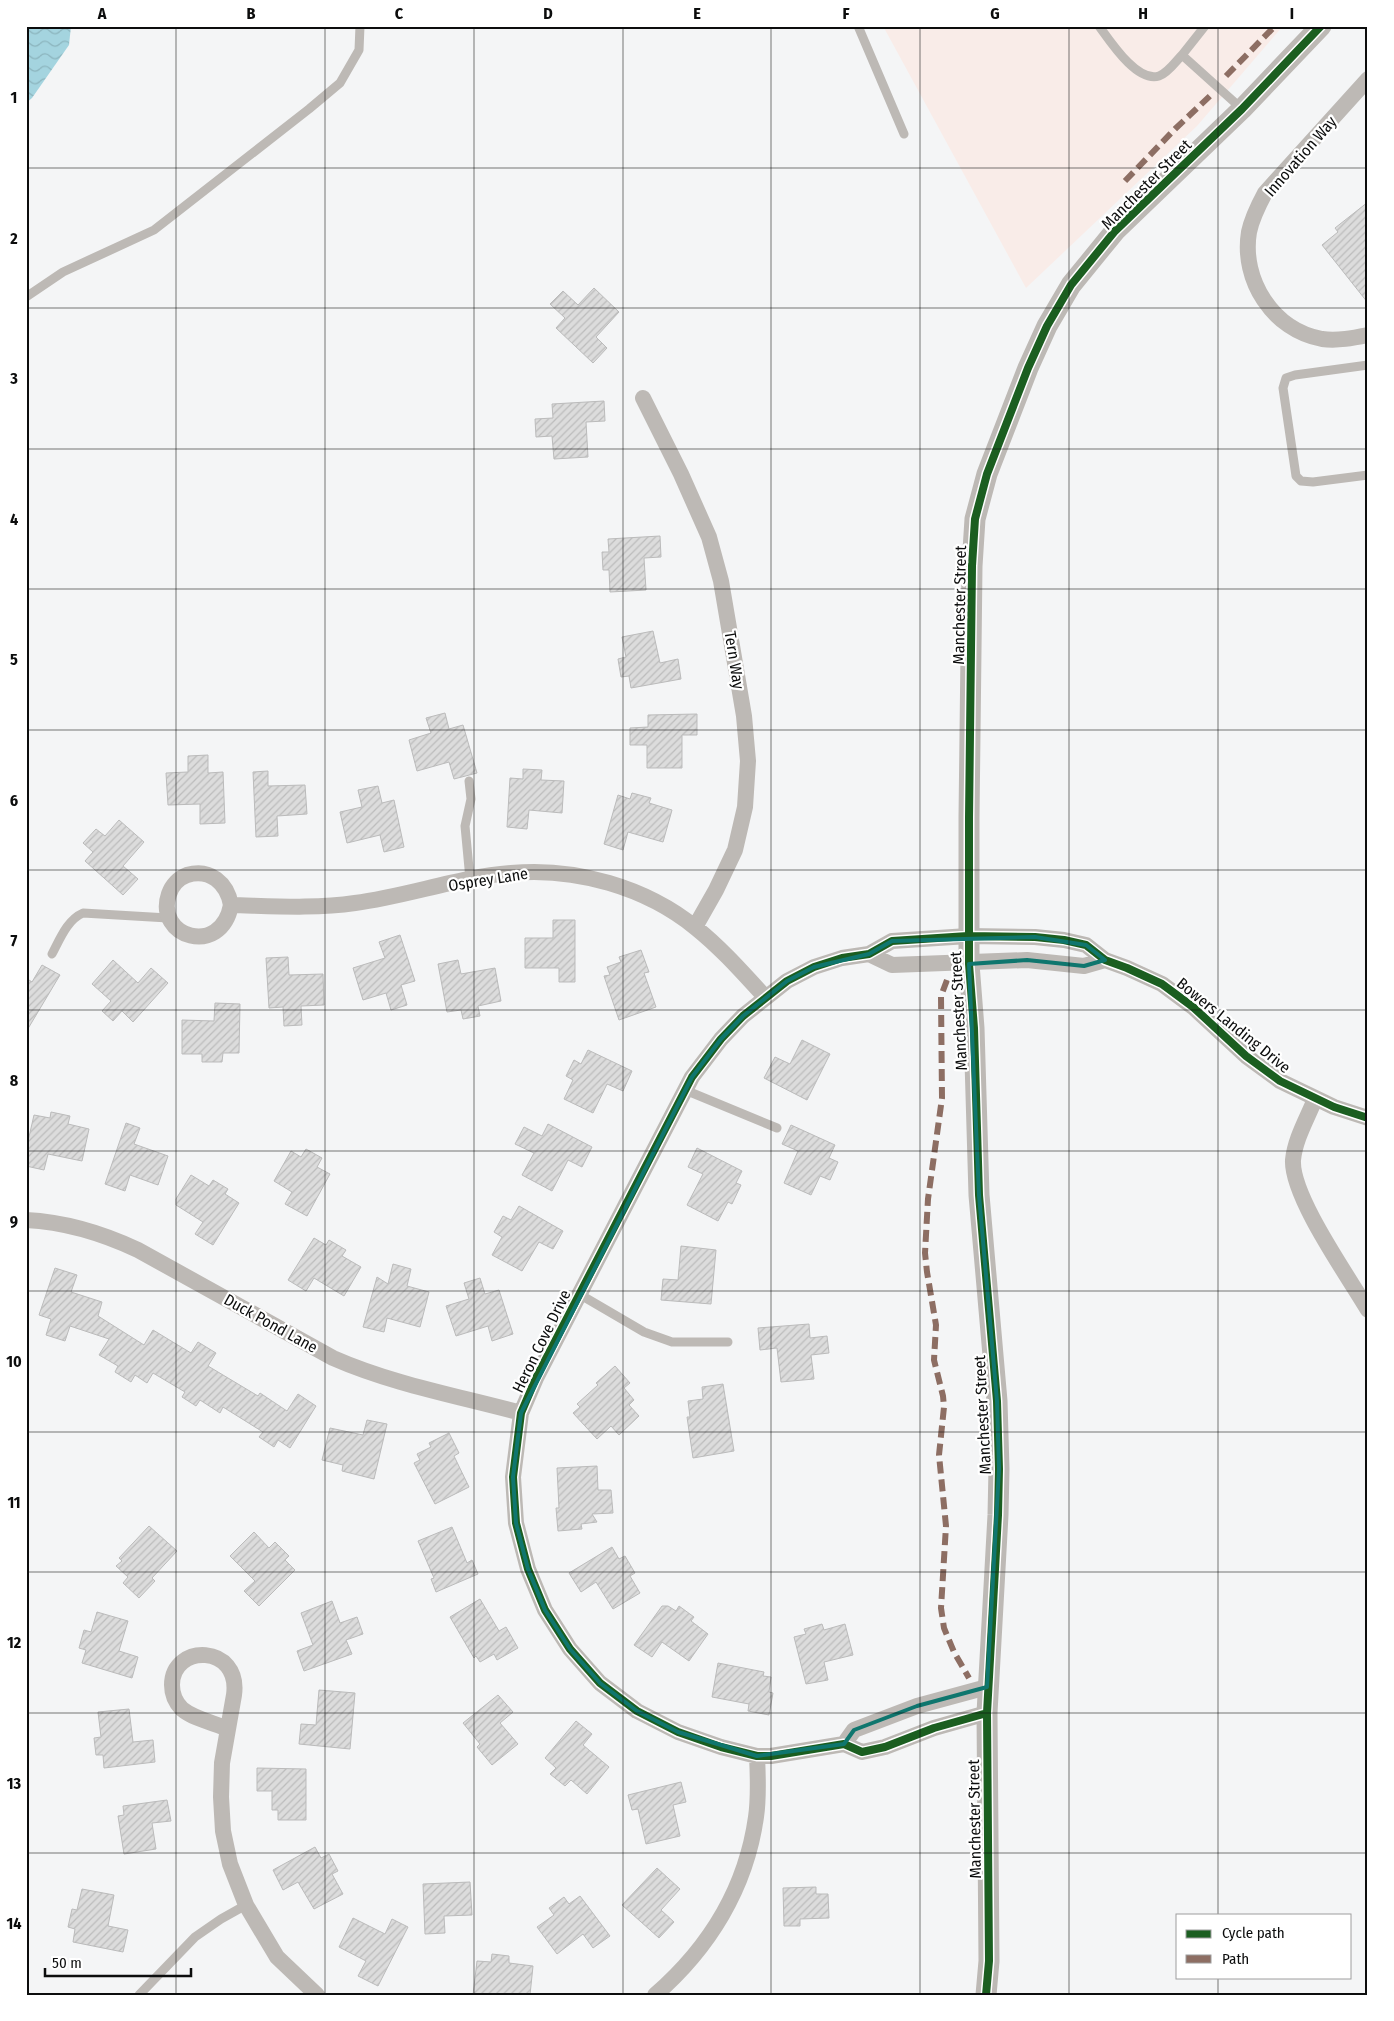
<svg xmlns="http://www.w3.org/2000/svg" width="1394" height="2021" viewBox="0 0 1394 2021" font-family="'Fira Sans Condensed',sans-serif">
	<defs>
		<pattern id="water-waves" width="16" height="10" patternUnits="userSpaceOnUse" patternTransform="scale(1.25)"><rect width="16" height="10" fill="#a4d4df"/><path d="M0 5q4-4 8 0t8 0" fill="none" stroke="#8cb5be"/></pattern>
		<pattern id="building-hatch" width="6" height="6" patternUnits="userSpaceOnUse" patternTransform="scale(1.25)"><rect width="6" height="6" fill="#dcdcdc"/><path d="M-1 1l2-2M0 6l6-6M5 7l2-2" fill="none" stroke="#bcbcbc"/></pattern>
	</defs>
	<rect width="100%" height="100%" fill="#f4f5f6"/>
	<!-- commercial -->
	<path fill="#f9ece8" d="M883,26H1283L1197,126L1026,288Z"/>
	<!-- water -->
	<path fill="url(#water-waves)" d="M26,26H71L69,45L32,98L26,103Z"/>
	<!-- building -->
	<path fill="url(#building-hatch)" stroke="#bbb" d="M1368,202V303L1322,245L1338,232L1335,228Z
		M594,288L619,312L596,337L607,348L593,363L556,328L565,318L550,304L563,291L578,305Z
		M604,401L605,421L586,422L588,457L554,459L552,436L536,437L535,419L553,418L552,404Z
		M660,536L661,557L644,558L646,590L610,592L609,570H603L602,552H609L608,539Z
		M653,631L660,663L678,659L681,679L631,688L629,676L621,677L618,659L626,657L622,637Z
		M445,713L449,729L463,725L477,773L454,779L449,762L417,771L409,740L431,733L426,718Z
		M697,714V735H682V768H647V745H630V728L648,727V715Z
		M208,755V773L223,772L225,823L200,824V804L168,805L166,773L188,772V756Z
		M523,769L542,770L541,780L564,781L562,813L529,810L527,829L507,827L510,778L523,779Z
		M268,771V786L305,785L307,814L277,816L278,836L256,837L253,772Z
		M378,786L382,803L394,800L404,847L384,852L380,835L347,843L340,812L362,807L358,790Z
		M632,793L651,798L649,803L672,810L663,842L628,832L623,850L604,844L618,795L630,799Z
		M119,820L144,842L123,866L138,879L123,895L85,861L93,852L83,843L96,829L105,836Z
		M553,920H575V982H559V968H525V938H553Z
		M400,935L415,981L401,985L407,1005L391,1010L386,993L363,1000L353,968L385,958L379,942Z
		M641,950L649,972L644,973L656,1007L619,1020L604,976L610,975L607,967L621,962L619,957Z
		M288,957L289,975L323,974L324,1005L301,1006L302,1025L284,1026L283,1007L269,1008L266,958Z
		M113,960L138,983L151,968L168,983L133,1022L122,1011L113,1021L102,1011L111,1001L92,984Z
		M458,960L461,974L495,968L501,1001L478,1006L480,1016L463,1019L461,1010L447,1012L438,964Z
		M42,965L60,975L26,1032V978L32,982Z
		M215,1003L240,1004L239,1053H223L222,1062H202V1054H182V1020L214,1021Z
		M802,1040L830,1054L807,1100L764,1078L775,1057L790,1064Z
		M588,1050L632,1071L623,1091L607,1084L593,1113L564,1099L573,1080L566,1076L574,1060L581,1064Z
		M51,1112L70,1116L68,1124L89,1129L82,1161L48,1154L44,1170L26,1166V1150L34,1115L50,1118Z
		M126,1123L140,1128L134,1144L168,1156L158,1185L130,1175L125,1191L105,1184Z
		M548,1124L592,1147L582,1167L568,1160L552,1191L522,1175L534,1153L515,1144L524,1127L542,1136Z
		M791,1125L835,1145L829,1158L838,1162L830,1180L820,1176L811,1195L784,1183L798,1151L782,1144Z
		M697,1148L742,1171L736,1183L741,1185L732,1204L728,1202L718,1221L687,1205L703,1174L688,1167Z
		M306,1149L322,1158L317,1167L330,1174L307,1216L285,1204L292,1192L274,1181L291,1151L301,1157Z
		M191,1175L209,1186L213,1180L228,1189L225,1194L239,1203L213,1245L195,1234L203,1222L176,1205V1199Z
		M519,1206L563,1231L553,1249L539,1242L522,1271L492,1255L502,1237L494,1232L503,1216L511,1220Z
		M314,1238L326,1245L329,1240L346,1250L342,1256L361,1267L344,1296L314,1278L306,1291L288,1280Z
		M681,1246L716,1250L711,1304L661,1300L663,1279L678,1280Z
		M393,1264L411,1269L407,1286L429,1292L420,1327L387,1318L384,1332L363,1327L377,1277L388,1284Z
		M55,1268L77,1275L71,1292L102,1302L98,1316L144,1345L153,1330L191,1353L198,1342L216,1353L208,1366L258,1396L260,1393L287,1411L298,1394L316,1406L290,1448L278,1440L274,1447L259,1437L263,1432L223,1407L220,1413L200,1400L196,1406L182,1397L185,1392L153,1373L147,1383L135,1375L131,1382L115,1372L118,1366L99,1355L109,1339L70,1326L65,1341L46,1335L51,1319L39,1315Z
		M480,1278L485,1294L499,1290L513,1334L492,1341L488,1326L456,1336L446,1306L469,1299L464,1283Z
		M809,1324L810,1338L827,1336L829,1353L811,1355L814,1379L781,1382L777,1348L760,1350L758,1328Z
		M615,1366L630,1383L624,1388L634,1400L629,1405L639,1416L619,1435L611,1426L597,1439L573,1413L580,1407L577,1404L598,1385L596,1383Z
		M723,1384L734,1451L693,1458L687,1417H690L688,1401L703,1399L702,1387Z
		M367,1420L387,1424L374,1479L342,1471L343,1465L322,1460L330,1428L363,1435Z
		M449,1433L459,1453L454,1456L469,1487L435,1504L414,1463L420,1460L417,1454L431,1447L429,1443Z
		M597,1466L598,1490H611L613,1513L592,1514L597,1522L581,1524L582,1529L558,1531L556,1508H559L557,1468Z
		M149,1526L177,1551L152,1578L155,1581L139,1598L123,1583L128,1577L116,1566L122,1561L119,1558Z
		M452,1527L467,1563L472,1560L478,1574L436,1592L431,1579L434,1578L418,1541Z
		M254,1532L269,1548L275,1542L289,1556L285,1560L295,1570L259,1606L244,1591L255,1581L230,1556Z
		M612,1547L619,1559L625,1556L635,1573L630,1576L640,1593L613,1609L596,1582L581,1592L569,1573Z
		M480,1599L499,1631L506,1627L518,1648L497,1660L494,1654L480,1662L476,1656L474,1658L450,1617Z
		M332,1601L340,1623L357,1617L363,1634L346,1640L352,1654L304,1671L297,1651L313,1645L301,1613Z
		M662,1606H668L676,1611L679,1606L694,1617L691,1621L708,1634L689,1661L662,1642L652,1657L634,1645Z
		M97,1612L128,1621L119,1651L138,1657L132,1678L82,1663L86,1650L79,1648L84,1630L91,1632Z
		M822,1624L824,1630L845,1624L853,1655L824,1662L828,1680L806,1684L794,1637L806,1634L804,1629Z
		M718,1663L764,1672L763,1676L771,1677L769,1692L773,1693L769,1715L748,1711L749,1704L712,1697Z
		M319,1690L355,1693L350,1749L299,1744L301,1724L316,1725Z
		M498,1695L513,1712L500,1723L518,1744L492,1765L477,1747L480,1744L463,1723Z
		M129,1709L133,1742L153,1740L155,1762L104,1768L103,1755H96L94,1738L101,1737L98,1712Z
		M576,1721L592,1734L583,1745L609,1767L587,1794L571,1780L565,1786L550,1774L556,1768L545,1758Z
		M257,1768L306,1769V1820H278V1810H272V1791H257Z
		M681,1782L686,1802L673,1805L680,1836L646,1844L638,1809L632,1810L628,1795Z
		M167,1800L171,1821L152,1823L156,1849L124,1854L118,1816L124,1815L123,1806Z
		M315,1847L321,1858L329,1854L338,1871L332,1874L343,1894L314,1909L298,1882L283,1890L273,1870Z
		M657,1868L680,1889L661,1910L674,1922L659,1938L622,1905Z
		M470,1882L472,1915L444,1916L445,1933L425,1934L423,1884Z
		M816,1887V1894H828L829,1918L800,1919V1926H784L783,1888Z
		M82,1889L114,1895L108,1926L128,1930L123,1952L73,1942L75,1929L68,1927L72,1909L77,1910Z
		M580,1896L610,1936L593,1948L583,1934L557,1954L537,1927L554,1915L549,1908L564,1897L569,1904Z
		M353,1918L385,1934L392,1919L408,1927L378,1986L358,1976L366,1961L339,1947Z
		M492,1954L509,1956V1963L533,1966L530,1995H473L477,1961L491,1962Z"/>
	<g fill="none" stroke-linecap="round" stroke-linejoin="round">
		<!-- service -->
		<path stroke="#bdb9b5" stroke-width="9" d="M858,26L904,134
			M1099,26C1110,41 1137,83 1159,76C1168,73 1176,61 1182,55L1242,109
			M1182,55L1205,26
			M26,297L63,272L154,230L309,109L340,83L359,50L360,26
			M1368,365L1295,375L1286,378L1283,388L1296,476L1301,481L1313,482L1368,475
			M469,781L471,799L465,826L470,879
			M52,954C60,939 67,920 83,913L168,918
			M685,1090L777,1128
			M579,1294L644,1332L672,1342H728
			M139,1995L195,1937L221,1919L246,1905"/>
		<!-- minor -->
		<path stroke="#bdb9b5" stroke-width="16" d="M1368,79L1265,193C1258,206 1252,218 1249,232C1241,280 1273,330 1322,339C1338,341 1353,338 1368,335
			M643,398L681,474L709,537L721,581L744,716L748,761L745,807L735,850L716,890L695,927
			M231,905C221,958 154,937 169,894C172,885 179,878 187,875C210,868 227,883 231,905C272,906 315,909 355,903C408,896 459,877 511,873C575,867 646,887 696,928C721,948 743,973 765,997
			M869,954L892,965L1027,960L1084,966L1105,960
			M1315,1099C1307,1119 1295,1139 1293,1160C1291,1196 1348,1276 1368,1310
			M26,1220C66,1222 102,1233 138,1250L333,1358C392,1384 458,1396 521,1413
			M987,1713L934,1728L885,1747L862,1752L844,1744L771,1756H757L721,1747L678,1732L637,1711L600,1683L570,1649L545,1610L528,1569L516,1523L513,1477L521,1413L536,1378L692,1077L721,1039L743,1016L787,981L814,967L842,958L869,954L892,941L968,936L1035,937L1064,940L1086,945L1105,960L1127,968L1162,984L1193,1007L1246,1056L1280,1081L1334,1107L1368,1118
			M228,1729C214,1723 194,1719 182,1709C175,1702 172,1694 172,1685C172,1643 241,1644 234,1695L222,1763L221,1797L223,1831L230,1864L246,1905L277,1957L317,1995
			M844,1744L854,1730L917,1706L987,1687
			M655,1995C709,1948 746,1888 756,1817C759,1797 758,1776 757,1756"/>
		<!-- tertiary -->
		<path stroke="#bdb9b5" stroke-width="21" d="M986,1995L989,1961L987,1713L998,1515L999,1469L997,1401L979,1195L974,1028L969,964V818L972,566L975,519L987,474L1028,368L1047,326L1071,285L1115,231L1242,109L1321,26"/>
		<!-- quiet -->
		<path stroke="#8d6e63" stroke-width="6" stroke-dasharray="12 6" stroke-linecap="butt" d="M1226,76L1275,26
			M1125,181L1175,129L1211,95
			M947,980L941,996L942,1098L928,1199L925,1253L927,1272L936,1325L934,1360L943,1396L944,1407L939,1455L946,1526L941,1608L944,1628L954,1652L969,1678"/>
		<!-- cycleway casing -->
		<g stroke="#fff" stroke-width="11">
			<path id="cycleway" d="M987,1713L934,1728L885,1747L862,1752L844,1744L771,1756H757L721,1747L678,1732L637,1711L600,1683L570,1649L545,1610L528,1569L516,1523L513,1477L521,1413L536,1378L692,1077L721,1039L743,1016L787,981L814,967L842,958L869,954L892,941L968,936L1035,937L1064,940L1086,945L1105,960L1127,968L1162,984L1193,1007L1246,1056L1280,1081L1334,1107L1368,1118
				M986,1995L989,1961L987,1713L998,1515L999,1469L997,1401L979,1195L974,1028L969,964V818L972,566L975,519L987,474L1028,368L1047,326L1071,285L1115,231L1242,109L1321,26"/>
		</g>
		<!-- cycleway -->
		<use href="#cycleway" stroke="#1b5e20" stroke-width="8"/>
	</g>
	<!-- marked area -->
	<path fill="none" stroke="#0f766e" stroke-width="4" stroke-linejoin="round" d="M1035,937L1086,945L1105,960L1084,966L1027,960L969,964L979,1195L997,1401L999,1469L987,1687L917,1706L854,1730L844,1744L757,1756L678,1732L637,1711L600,1683L570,1649L545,1610L528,1569L516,1523L513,1477L521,1413L692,1077L721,1039L743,1016L787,981L814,967L869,954L892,941Z"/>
	<!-- grid -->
	<path fill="none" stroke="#0c0d0d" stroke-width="1" stroke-opacity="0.55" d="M176,26V1995M325,26V1995M474,26V1995M623,26V1995M771,26V1995M920,26V1995M1069,26V1995M1218,26V1915M26,168H1368M26,308H1368M26,449H1368M26,589H1368M26,730H1368M26,870H1368M26,1010H1368M26,1151H1368M26,1291H1368M26,1432H1368M26,1572H1368M26,1713H1368M26,1853H1368M1218,1977V1995"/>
	<g text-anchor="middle" stroke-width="4.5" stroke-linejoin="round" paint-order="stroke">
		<!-- street labels -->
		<g font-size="16" fill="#0c0d0d" stroke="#fff">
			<text transform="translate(1300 156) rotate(-49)" y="6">Innovation Way</text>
			<text transform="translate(1146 184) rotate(-45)" y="6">Manchester Street</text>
			<text transform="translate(959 605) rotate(-89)" y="6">Manchester Street</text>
			<text transform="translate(735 660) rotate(81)" y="6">Tern Way</text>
			<text transform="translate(488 879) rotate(-9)" y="6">Osprey Lane</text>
			<text transform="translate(958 1011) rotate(-93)" y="6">Manchester Street</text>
			<text transform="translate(1234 1025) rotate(39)" y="6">Bowers Landing Drive</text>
			<text transform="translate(271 1323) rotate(29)" y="6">Duck Pond Lane</text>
			<text transform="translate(541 1341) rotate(-64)" y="6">Heron Cove Drive</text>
			<text transform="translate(982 1415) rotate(-93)" y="6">Manchester Street</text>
			<text transform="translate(974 1819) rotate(-91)" y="6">Manchester Street</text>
		</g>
	</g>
	<!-- border -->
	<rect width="1394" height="2021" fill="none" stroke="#ffffff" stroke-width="55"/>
	<!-- legend -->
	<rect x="1176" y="1914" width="175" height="65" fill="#ffffff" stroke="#9e9e9e"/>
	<rect x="1186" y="1930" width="25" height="8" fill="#1b5e20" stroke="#9e9e9e"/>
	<text x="1222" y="1938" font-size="15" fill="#0c0d0d">Cycle path</text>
	<rect x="1186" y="1955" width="25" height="8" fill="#8d6e63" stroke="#9e9e9e"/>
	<text x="1222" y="1964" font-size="15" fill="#0c0d0d">Path</text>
	<!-- scale -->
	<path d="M45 1968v8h146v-8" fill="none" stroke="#0c0d0d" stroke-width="2.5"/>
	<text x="52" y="1968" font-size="15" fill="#0c0d0d" stroke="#ffffff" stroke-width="4" paint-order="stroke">50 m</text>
	<rect x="28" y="28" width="1338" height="1966" fill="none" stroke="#0c0d0d" stroke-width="2"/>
	<g font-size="16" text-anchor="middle" font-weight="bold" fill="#0c0d0d">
		<text x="102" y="19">A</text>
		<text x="251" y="19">B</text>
		<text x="399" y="19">C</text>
		<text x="548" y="19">D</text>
		<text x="697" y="19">E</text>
		<text x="846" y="19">F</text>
		<text x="995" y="19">G</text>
		<text x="1143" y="19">H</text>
		<text x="1292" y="19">I</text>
		<text x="14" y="103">1</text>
		<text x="14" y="244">2</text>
		<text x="14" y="384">3</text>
		<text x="14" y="525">4</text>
		<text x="14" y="665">5</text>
		<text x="14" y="806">6</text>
		<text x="14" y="946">7</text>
		<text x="14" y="1086">8</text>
		<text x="14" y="1227">9</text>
		<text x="14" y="1367">10</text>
		<text x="14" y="1508">11</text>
		<text x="14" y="1648">12</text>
		<text x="14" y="1789">13</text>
		<text x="14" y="1929">14</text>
	</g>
</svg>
